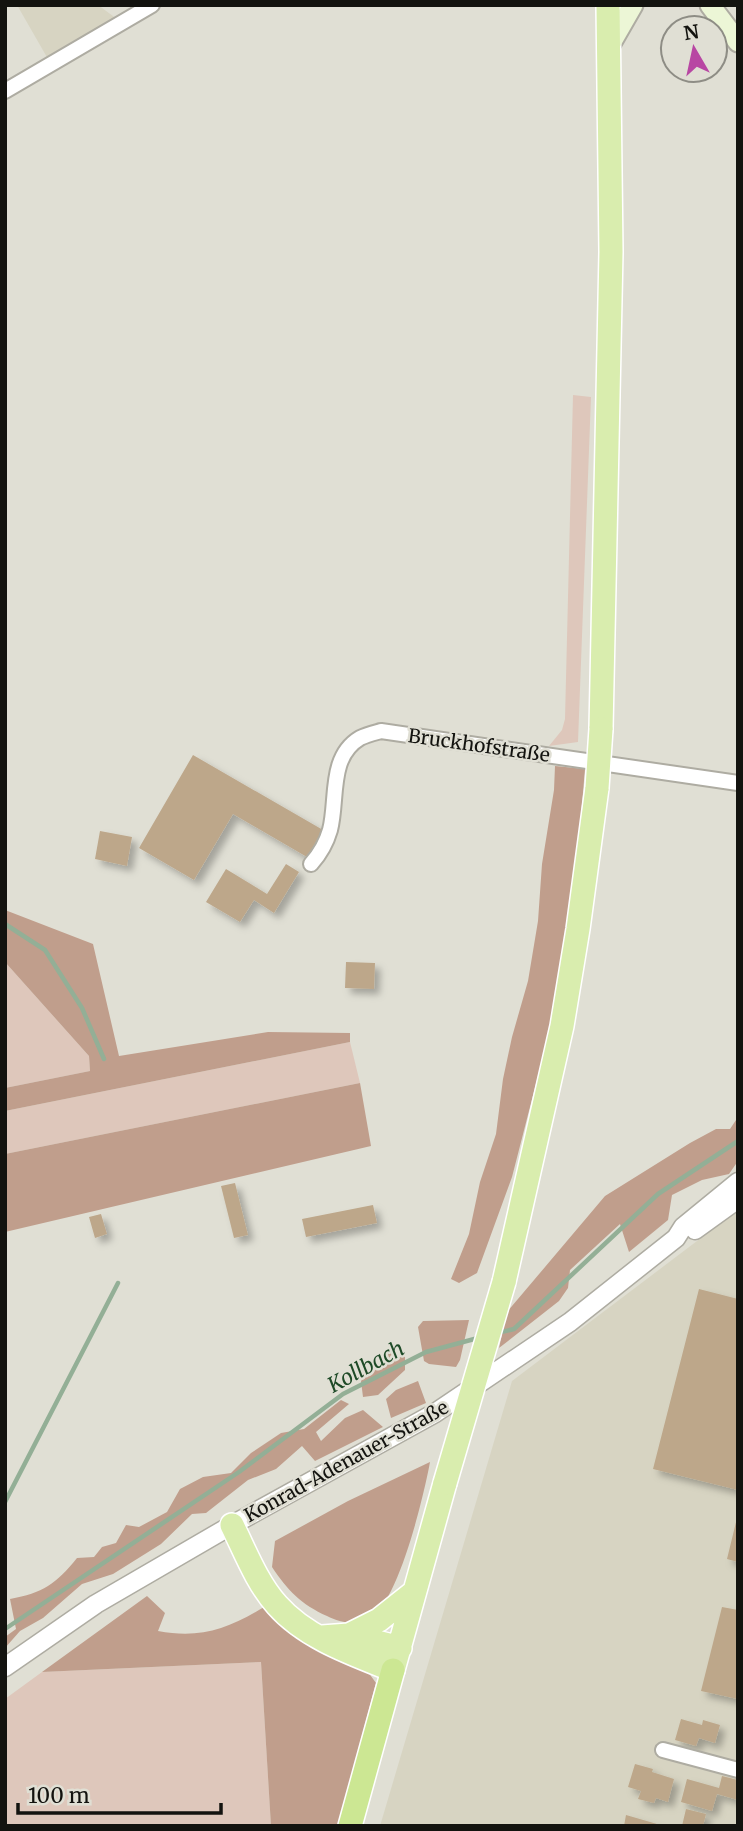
<svg xmlns="http://www.w3.org/2000/svg" width="743" height="1831" viewBox="0 0 743 1831" font-family="Merriweather,serif">
	<defs>
		<filter id="shadow"><feDropShadow dx="5.5" dy="5.5" stdDeviation="3.5" flood-color="#0004"/></filter>
	</defs>
	<rect width="100%" height="100%" fill="#e0dfd4"/>
	<!-- built -->
	<path fill="#d7d4c2" d="M17,5H98L117,19L48,59Z
		M738,1210V1826H380L512,1381Z"/>
	<!-- green -->
	<path fill="#dec7bb" d="M573,395L591,397L578,742L549,746L562,730L565,719Z
		M5,962L89,1056L90,1071L5,1088Z
		M350,1042L360,1083L5,1154V1111Z
		M261,1662L271,1826H5V1699L42,1672Z"/>
	<!-- forest -->
	<path fill="#c09e8c" d="M555,766L585,769L576,874L550,1029L512,1177L477,1273L459,1283L451,1279L469,1234L480,1182L496,1134L503,1079L512,1037L528,981L538,921L542,864L554,790Z
		M5,910L93,944L119,1056L268,1032L350,1033V1042L5,1111V1088L90,1071L89,1056L5,962Z
		M360,1083L371,1146L5,1232V1154Z
		M738,1117V1161L729,1174L702,1180L672,1195L668,1220L629,1252L620,1224L570,1270L568,1288L559,1301L499,1348L507,1312L605,1196L690,1143L716,1129H730Z
		M469,1320L460,1360L456,1367L429,1364L424,1361L418,1327L423,1321Z
		M390,1350L405,1355V1370L378,1395L363,1397L361,1381Z
		M418,1381L426,1403L391,1418L386,1399L396,1390Z
		M341,1400L349,1404L316,1432L321,1441L345,1418L363,1410L383,1427L315,1461L302,1446L276,1469L248,1480L206,1513L192,1514L161,1544L113,1574L82,1584L43,1618L20,1631L5,1648V1637L16,1629L10,1599C43,1593 56,1584 77,1558L94,1557L102,1547L116,1543L126,1525L139,1527L167,1512L180,1489L203,1477L231,1473L251,1453L281,1433L304,1429Z
		M430,1462C424,1495 398,1606 368,1620C355,1626 339,1622 327,1616C302,1605 287,1590 272,1567L275,1541L348,1501Z
		M147,1596L165,1613L158,1631C200,1639 228,1629 264,1607L363,1665L376,1683L338,1826H271L261,1662L42,1672Z"/>
	<g fill="none" stroke-linecap="round" stroke-linejoin="round">
		<!-- stream -->
		<path stroke="#93af96" stroke-width="4.5" d="M5,924L45,950L82,1008L104,1059
			M497,1333L514,1329L658,1194L738,1141
			M5,1502L118,1283
			M5,1629L239,1472L343,1394L426,1352L478,1338"/>
	</g>
	<!-- building -->
	<path fill="#bda78a" filter="url(#shadow)" d="M193,755L323,830L307,857L233,814L194,880L139,848Z
		M100,831L132,837L127,866L95,859Z
		M286,864L299,872L274,913L254,900L240,922L206,902L226,869L267,894Z
		M346,962L375,963L374,989L345,988Z
		M235,1183L248,1235L234,1238L221,1186Z
		M373,1205L377,1223L306,1237L302,1219Z
		M101,1214L107,1234L95,1238L89,1217Z
		M699,1289L738,1299V1490L653,1469Z
		M737,1518L738,1519V1562L727,1559Z
		M722,1607L738,1610V1699L701,1691Z
		M681,1719L702,1725L703,1720L720,1725L715,1743L699,1738L696,1746L675,1740Z
		M635,1764L653,1769L652,1772L674,1779L668,1802L656,1798L654,1803L638,1799L641,1791L628,1787Z
		M722,1776L738,1780V1800L717,1794L712,1811L681,1802L687,1779L719,1788Z
		M686,1809L706,1814L703,1826H682Z
		M626,1815L657,1824L656,1826H624Z"/>
	<g fill="none" stroke-linecap="round" stroke-linejoin="round">
		<!-- minor casing -->
		<g stroke="#aeaca2" stroke-width="18">
			<path id="minor" d="M5,91L152,5
				M311,864C320,854 326,844 330,830C338,800 328,757 360,738C366,735 374,733 381,731L738,783
				M663,1750L738,1770"/>
		</g>
		<!-- tertiary casing -->
		<g stroke="#aeaca2" stroke-width="21">
			<path id="tertiary" d="M695,1230L738,1199
				M5,1667L96,1604L232,1525L435,1413L570,1322L676,1238L683,1227L738,1182"/>
		</g>
		<!-- secondary casing -->
		<g stroke="#aeaca2" stroke-width="23">
			<path id="secondary" d="M710,5L738,42
				M610,45L633,5"/>
		</g>
		<!-- primary casing -->
		<g stroke="#fff" stroke-width="26">
			<path id="primary" d="M601,729L611,252L608,5
				M504,1282L562,1026L578,929L597,788
				M232,1525C245,1551 257,1583 277,1605C306,1638 353,1654 393,1670L445,1483
				M349,1635L379,1620L413,1593
				M322,1637L349,1635L400,1648"/>
		</g>
		<!-- trunk casing -->
		<g stroke="#fff" stroke-width="26">
			<path id="trunk" d="M350,1826L393,1670"/>
		</g>
		<!-- minor -->
		<use href="#minor" stroke="#fff" stroke-width="14"/>
		<!-- tertiary -->
		<use href="#tertiary" stroke="#fff" stroke-width="18"/>
		<!-- secondary -->
		<use href="#secondary" stroke="#ecf6d6" stroke-width="19"/>
		<!-- primary -->
		<use href="#primary" stroke="#d9edae" stroke-width="23"/>
		<!-- trunk -->
		<use href="#trunk" stroke="#cce793" stroke-width="23"/>
		<!-- primary-bridge casing -->
		<g stroke="#fff" stroke-width="26" stroke-linecap="butt">
			<path id="primary-bridge" d="M597,788L601,729
				M445,1483L504,1282"/>
		</g>
		<!-- primary-bridge -->
		<use href="#primary-bridge" stroke="#d9edae" stroke-width="23"/>
	</g>
	<g text-anchor="middle" stroke-width="5" stroke-linejoin="round" paint-order="stroke">
		<!-- street labels -->
		<g font-size="19" fill="#13130f" stroke="#e0dfd4">
			<text transform="translate(479 745) rotate(8)" y="7">Bruckhofstraße</text>
			<text transform="translate(346 1461) rotate(-29)" y="7">Konrad-Adenauer-Straße</text>
		</g>
		<!-- water labels -->
		<g font-size="21" font-style="italic" fill="#1e4a27" stroke="#e0dfd4">
			<text transform="translate(366 1367) rotate(-29)" y="7">Kollbach</text>
		</g>
	</g>
	<!-- border -->
	<rect width="743" height="1831" fill="none" stroke="#13130f" stroke-width="14"/>
	<!-- north arrow -->
	<g transform="translate(694 49) rotate(351)"><circle r="33" fill="#e0dfd4" stroke="#8e8d85" stroke-width="2"/>
	<path d="M0-5L12 26L0 18L-12 26Z" fill="#b847a3"/>
	<text y="-10" font-size="19" font-weight="bold" text-anchor="middle" fill="#13130f">N</text>
	</g>
	<!-- scale -->
	<path d="M18 1803v10h203v-10" fill="none" stroke="#13130f" stroke-width="3.5"/>
	<text x="28" y="1803" font-size="21" fill="#13130f" stroke="#e0dfd4" stroke-width="5" paint-order="stroke">100 m</text>
</svg>
